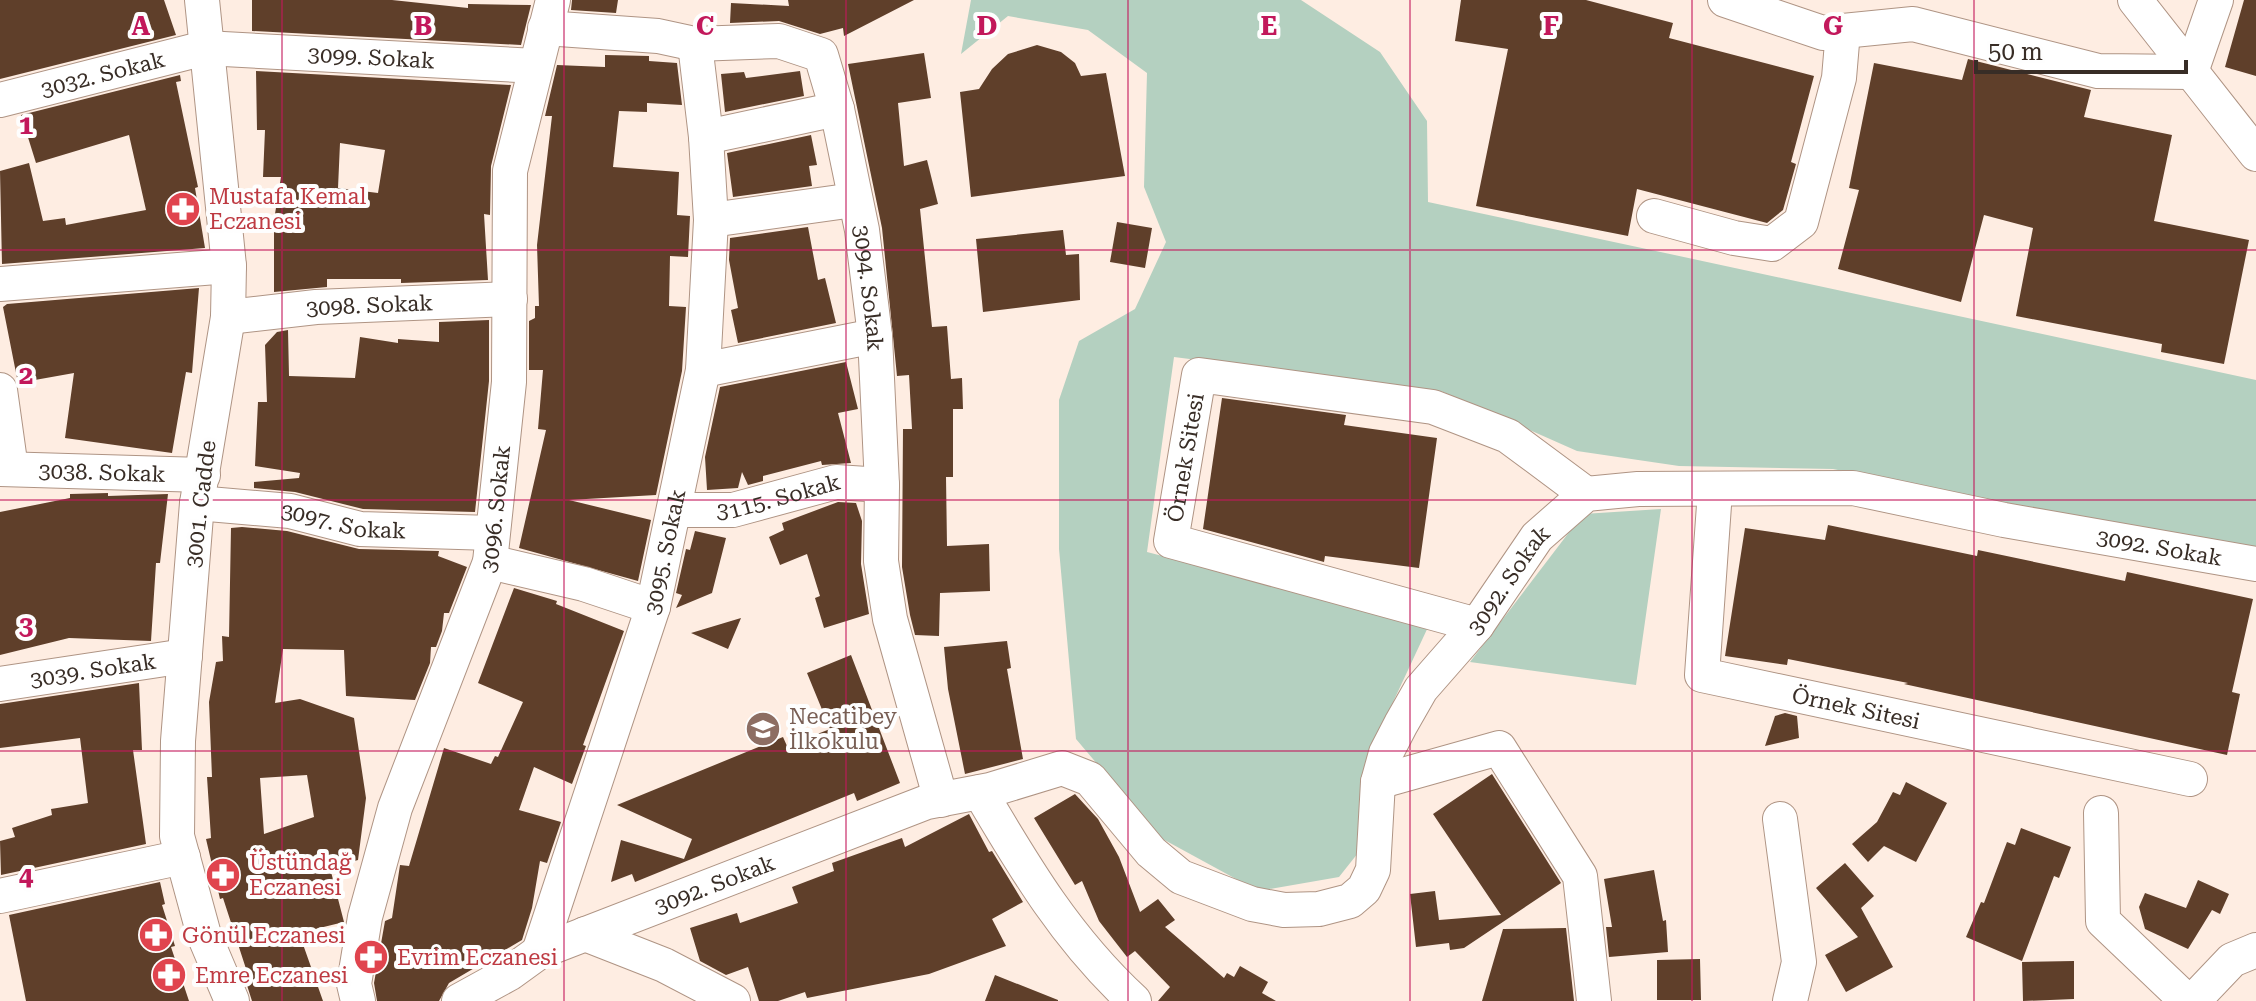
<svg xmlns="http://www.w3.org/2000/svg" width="2256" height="1001" viewBox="0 0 2256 1001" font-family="'Roboto Serif',serif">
	<rect width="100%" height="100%" fill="#feede2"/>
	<!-- green -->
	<path fill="#b4d0c0" d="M971,0H1301L1380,52L1427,121L1428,202L2256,380V553L1833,469L1679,466L1577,451L1441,391L1174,357L1147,552L1429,625L1373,745L1362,848L1339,877L1258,891L1159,837L1076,739L1059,549V400L1079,341L1135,309L1166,242L1144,187L1147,73L1088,30L1008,16L961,54Z
		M1661,509L1636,685L1470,662L1583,514Z"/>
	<!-- building -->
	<path fill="#5f3f2a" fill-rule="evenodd" d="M0,0H164L176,35L0,79Z
		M252,0H392L468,8V4L531,5L521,45L252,31Z
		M572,0H618L616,13L571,10Z
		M788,0H914L844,36L843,28L820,34L779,21L730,23L731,3L789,6Z
		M1461,0H1586L1673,23L1669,38L1814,76L1791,162L1796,164L1783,210L1767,223L1637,189L1628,236L1476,206L1508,49L1455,41Z
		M2244,0H2256V76L2225,67Z
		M1037,45L1061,52L1075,63L1081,76L1106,73L1125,176L971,197L960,92L979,89L992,69L1008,54Z
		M924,53L931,98L898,103L904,166L927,160L938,204L920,209L932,327L947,326L951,379L962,378L963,409H953V477H946L947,546L989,544L990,591L940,593L939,636L915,635L910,615L902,567L903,429H912L909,375L897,376L882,228L848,64Z
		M605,55L649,56V61L677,63L682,105L647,103V112L619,111L613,167L679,172L677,215L690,216L688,257L670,256L669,306L686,307L682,371L656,495L569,500L651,520L638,581L519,548L546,430L538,429L543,370H529V321L535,318V306H539L537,245L552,116H545L557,65L605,67Z
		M1968,59L2091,90L2084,117L2172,135L2154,221L2249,240L2224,364L2161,352L2162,344L2016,316L2033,228L1984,215L1961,302L1838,269L1859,190L1849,188L1874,63L1962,80Z
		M256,71L511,85L491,166L490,215L484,214L488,280L401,283V279H327V287L274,292V220L281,177H263L265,130H257ZM340,143L385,150L378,193L338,188Z
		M800,71L804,96L725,112L721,74L744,72L746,78Z
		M180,75L181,81L176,82L198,187L195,188L205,248L2,264L0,171L29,163L43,221L65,218L66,225L146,210L129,135L36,163L21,115Z
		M811,135L817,165L809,166L812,186L733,197L727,153Z
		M1117,222L1152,228L1145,268L1110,262Z
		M808,227L818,280L825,278L836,323L738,343L731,310L738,308L729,260L730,238Z
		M1063,230L1066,255L1079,254L1080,300L983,312L976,239Z
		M199,288L192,373L186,372L172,453L65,438L74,373L18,383L3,307L7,304Z
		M489,320V381L475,512L363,509L295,492L254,488V482L299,478L300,473L255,466L258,402H267L265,345L277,332L288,330L289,376L355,378L360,337L398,343V339L439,342V322Z
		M846,362L858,409L838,413L851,463L822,465L821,461L763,476V481L748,485L742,472L738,488L707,490L705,457L720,387Z
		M1222,398L1346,415L1344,425L1437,438L1419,568L1325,556L1324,562L1203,529Z
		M108,493V496L168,494L160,563H156L151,641L69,638L0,655V512L70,498V494Z
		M838,502L856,503L862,521L861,564L869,614L824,628L815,598L820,596L807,554L780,565L769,537L784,530L782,523Z
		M1828,525L1977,556L1978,550L2125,581L2127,572L2253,599L2232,692L2240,694L2227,755L1904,684L1908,683L1788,659L1787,665L1725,656L1745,528L1825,540Z
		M242,527L287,531L359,549L439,551L438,556L467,567L449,613H444L442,631L436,647H431L430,663L415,700L346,696L344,650L283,649L275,703L300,699L354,718L366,798L358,860L330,868L344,922L299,933L323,1001H252L245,979L249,978L223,898L220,899L206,839L211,838L207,777H212L209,702L216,662L223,661L222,636L229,637L231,528ZM307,775L314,817L264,834L260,778Z
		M695,531L726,538L712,593L676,608L682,595L676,593L686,549L690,550Z
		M514,588L557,601L556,604L624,631L583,745L586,746L572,784L534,767L519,810L561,822L547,863L540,861L532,908L522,940L449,983L439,1001H377L374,983L385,921L392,918L400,865L409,866L444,748L491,764L495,756L498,757L523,702L478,683Z
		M741,618L728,649L691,633Z
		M1007,641L1011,668L1007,669L1023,759L965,774L948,689L944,647Z
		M851,655L900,783L857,801L854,793L635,882L632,874L611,882L621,840L684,859L692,839L617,805L783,737L787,746L830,729L807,673Z
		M139,683L142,750H133L146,844L1,875L0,841L15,837L12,828L52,815L51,809L88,803L80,738L0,748V704Z
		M1785,713L1797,716L1799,738L1765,746L1775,716Z
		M1492,774L1561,883L1464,948L1450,950L1449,943L1416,947L1410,894L1435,891L1439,920L1501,915L1433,814Z
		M1906,782L1947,803L1916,862L1884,846L1868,862L1852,844L1877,822L1893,792L1900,795Z
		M1075,794L1098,819L1119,857L1140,912L1158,899L1175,920L1165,927L1224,978L1227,973L1234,977L1240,966L1268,982L1262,993L1276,1001H1158L1170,987L1135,951L1127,957L1099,921L1082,881L1075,885L1034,818Z
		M969,814L989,852L992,851L1023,902L992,919L1006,946L929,974L807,998L805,992L778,1001H759L748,967L726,975L700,961L690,928L737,913L740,923L798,903L792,887L834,871L832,863L902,838L905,847Z
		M2021,828L2071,847L2059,878L2054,876L2022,961L1966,937L1981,902L1984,903L2007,842L2015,845Z
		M1845,863L1874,896L1861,908L1893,967L1846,992L1825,955L1858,937L1816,888Z
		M1654,870L1663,921L1666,920L1668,952L1609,957L1606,927H1612L1604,879Z
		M2198,880L2229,894L2220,914L2212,910L2188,949L2145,929L2139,907L2145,893L2186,908Z
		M160,882L165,904L162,905L175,946L171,947L189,1001H26L9,915Z
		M1566,928L1574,1001H1482L1503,929Z
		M1700,959L1701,1000H1657V960Z
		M2074,961V999L2023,1001L2022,962Z
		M995,975L1058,1000V1001H985Z"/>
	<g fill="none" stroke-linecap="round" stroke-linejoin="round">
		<!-- minor casing -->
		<g stroke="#af9484" stroke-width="36">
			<g id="minor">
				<path d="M202,0L229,266L228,317L197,503L178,741L177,836L204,935L232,1001"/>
				<path d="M1725,0L1823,33L1913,24L2098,71L2191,72L2216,0"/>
				<path d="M2135,0L2256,154"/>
				<path id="s1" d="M545,28L658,36L695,44L779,41L821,55L837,109L862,230L875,336L882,485L881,561L890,619L941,800"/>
				<path id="s2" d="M0,100L205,48L536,66"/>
				<path d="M706,137L837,109"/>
				<path d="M1654,216L1734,238L1772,244L1801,222L1839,78L1843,31"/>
				<path d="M711,220L854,200"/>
				<path d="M0,284L229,266"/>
				<path id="s3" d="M228,317L316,307L510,299"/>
				<path d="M703,370L875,336"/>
				<path d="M0,390L11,469"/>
				<path id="s4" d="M0,469L203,475"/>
				<path id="s5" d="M1715,491L1702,675L2190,779"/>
				<path id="s6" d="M197,503L290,511L360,529L492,533"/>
				<path id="s7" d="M674,510H733L836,482L882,485"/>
				<path d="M490,562L584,584L653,607"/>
				<path id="s8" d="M1477,625L1171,541L1199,375L1433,407L1508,436L1586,494"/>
				<path id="s9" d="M0,684L185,656"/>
				<path d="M1378,782L1499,748L1580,876L1594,1001"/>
				<path d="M980,792C1026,870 1067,939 1134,1001"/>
				<path d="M2101,813L2103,921L2187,1001"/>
				<path d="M1780,819L1799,962L1790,1001"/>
				<path d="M0,896L183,857"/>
				<path d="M585,934L664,965L733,1001"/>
				<path id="s10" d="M539,952L653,607L703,370L711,220L706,137L695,44"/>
				<path id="s11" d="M358,1001L354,984L365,917L395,808L490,562L509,382L510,171L553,0"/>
				<path id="s12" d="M459,1001L510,973L539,952L927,802L990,790L1062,768L1090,779L1151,852L1181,877L1252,904L1284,910L1319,909L1350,901L1364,889L1373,870L1378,782L1386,753L1401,724L1421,689L1477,625L1537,537L1586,494L1638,489L1853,488L2004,520L2256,564"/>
				<path d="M2193,1001L2232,960L2256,950"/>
			</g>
		</g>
		<!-- minor -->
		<use href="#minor" stroke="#fff" stroke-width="34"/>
	</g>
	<!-- grid -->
	<path fill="none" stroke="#c2185b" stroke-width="2" stroke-opacity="0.55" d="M282,0V1001M564,0V1001M846,0V1001M1128,0V1001M1410,0V1001M1692,0V1001M1974,0V1001M0,250H2256M0,500H2256M0,751H2256"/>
	<!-- icons -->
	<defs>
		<g id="pharmacy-disc" transform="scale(1.8)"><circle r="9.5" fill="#e0444e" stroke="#fefefe"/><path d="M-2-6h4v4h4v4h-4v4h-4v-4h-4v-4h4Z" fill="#fff"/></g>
		<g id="school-disc" transform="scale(1.8)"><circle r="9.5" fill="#8d6e63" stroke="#fefefe"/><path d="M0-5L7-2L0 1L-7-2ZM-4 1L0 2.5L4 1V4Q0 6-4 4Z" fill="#fff"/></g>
	</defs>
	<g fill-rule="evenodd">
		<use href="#pharmacy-disc" x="183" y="209"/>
		<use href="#school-disc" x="763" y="729"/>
		<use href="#pharmacy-disc" x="223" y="875"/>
		<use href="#pharmacy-disc" x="156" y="935"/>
		<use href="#pharmacy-disc" x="371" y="957"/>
		<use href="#pharmacy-disc" x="169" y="975"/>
	</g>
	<g text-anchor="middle" stroke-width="8" stroke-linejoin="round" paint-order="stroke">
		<!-- street labels -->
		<g font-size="22" fill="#382d26" stroke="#fefefe">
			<text dy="8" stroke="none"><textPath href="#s2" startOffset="378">3099. Sokak</textPath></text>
			<text dy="8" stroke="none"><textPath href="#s2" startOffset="106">3032. Sokak</textPath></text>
			<text dy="8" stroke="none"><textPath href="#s1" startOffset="518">3094. Sokak</textPath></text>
			<text dy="8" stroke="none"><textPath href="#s3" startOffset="142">3098. Sokak</textPath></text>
			<text dy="8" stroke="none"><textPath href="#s8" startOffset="402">Örnek Sitesi</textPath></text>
			<text dy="8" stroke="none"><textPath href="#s4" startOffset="102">3038. Sokak</textPath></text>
			<text dy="8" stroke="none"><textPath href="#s7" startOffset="106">3115. Sokak</textPath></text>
			<text transform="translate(200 504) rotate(-83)" y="8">3001. Cadde</text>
			<text dy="8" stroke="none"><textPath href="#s11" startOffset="516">3096. Sokak</textPath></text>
			<text dy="8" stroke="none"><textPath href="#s6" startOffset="148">3097. Sokak</textPath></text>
			<text dy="8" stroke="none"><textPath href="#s12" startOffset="2056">3092. Sokak</textPath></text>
			<text dy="8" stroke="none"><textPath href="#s10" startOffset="420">3095. Sokak</textPath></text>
			<text dy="8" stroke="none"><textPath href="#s12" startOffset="1360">3092. Sokak</textPath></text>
			<text dy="8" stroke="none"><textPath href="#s9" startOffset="94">3039. Sokak</textPath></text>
			<text dy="8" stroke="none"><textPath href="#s5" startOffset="342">Örnek Sitesi</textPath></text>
			<text dy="8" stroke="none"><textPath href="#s12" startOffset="282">3092. Sokak</textPath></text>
		</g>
		<!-- health labels -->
		<g font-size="22" fill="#be3a42" stroke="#fefefe" text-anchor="start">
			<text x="209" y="204">Mustafa Kemal<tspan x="209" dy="25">Eczanesi</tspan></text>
			<text x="249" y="870">Üstündağ<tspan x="249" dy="25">Eczanesi</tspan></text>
			<text x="182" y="943">Gönül Eczanesi</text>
			<text x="397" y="965">Evrim Eczanesi</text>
			<text x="195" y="983">Emre Eczanesi</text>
		</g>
		<!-- education labels -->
		<g font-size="22" fill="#785e54" stroke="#fefefe" text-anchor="start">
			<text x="789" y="724">Necatibey<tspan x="789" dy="25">İlkokulu</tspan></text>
		</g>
	</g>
	<g font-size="26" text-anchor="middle" font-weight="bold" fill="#c2185b" stroke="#fefefe" stroke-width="8" stroke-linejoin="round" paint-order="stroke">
		<text x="141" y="35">A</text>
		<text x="423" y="35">B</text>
		<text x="705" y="35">C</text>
		<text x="987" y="35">D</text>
		<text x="1269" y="35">E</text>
		<text x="1551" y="35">F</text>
		<text x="1833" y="35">G</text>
		<text x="26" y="134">1</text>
		<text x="26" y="384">2</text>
		<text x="26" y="635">3</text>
		<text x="26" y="885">4</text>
	</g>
	<!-- scale -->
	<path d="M1976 60v12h210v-12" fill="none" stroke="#382d26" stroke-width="4"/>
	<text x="1988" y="60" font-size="24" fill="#382d26" stroke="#fefefe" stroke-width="6" paint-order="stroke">50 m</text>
</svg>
